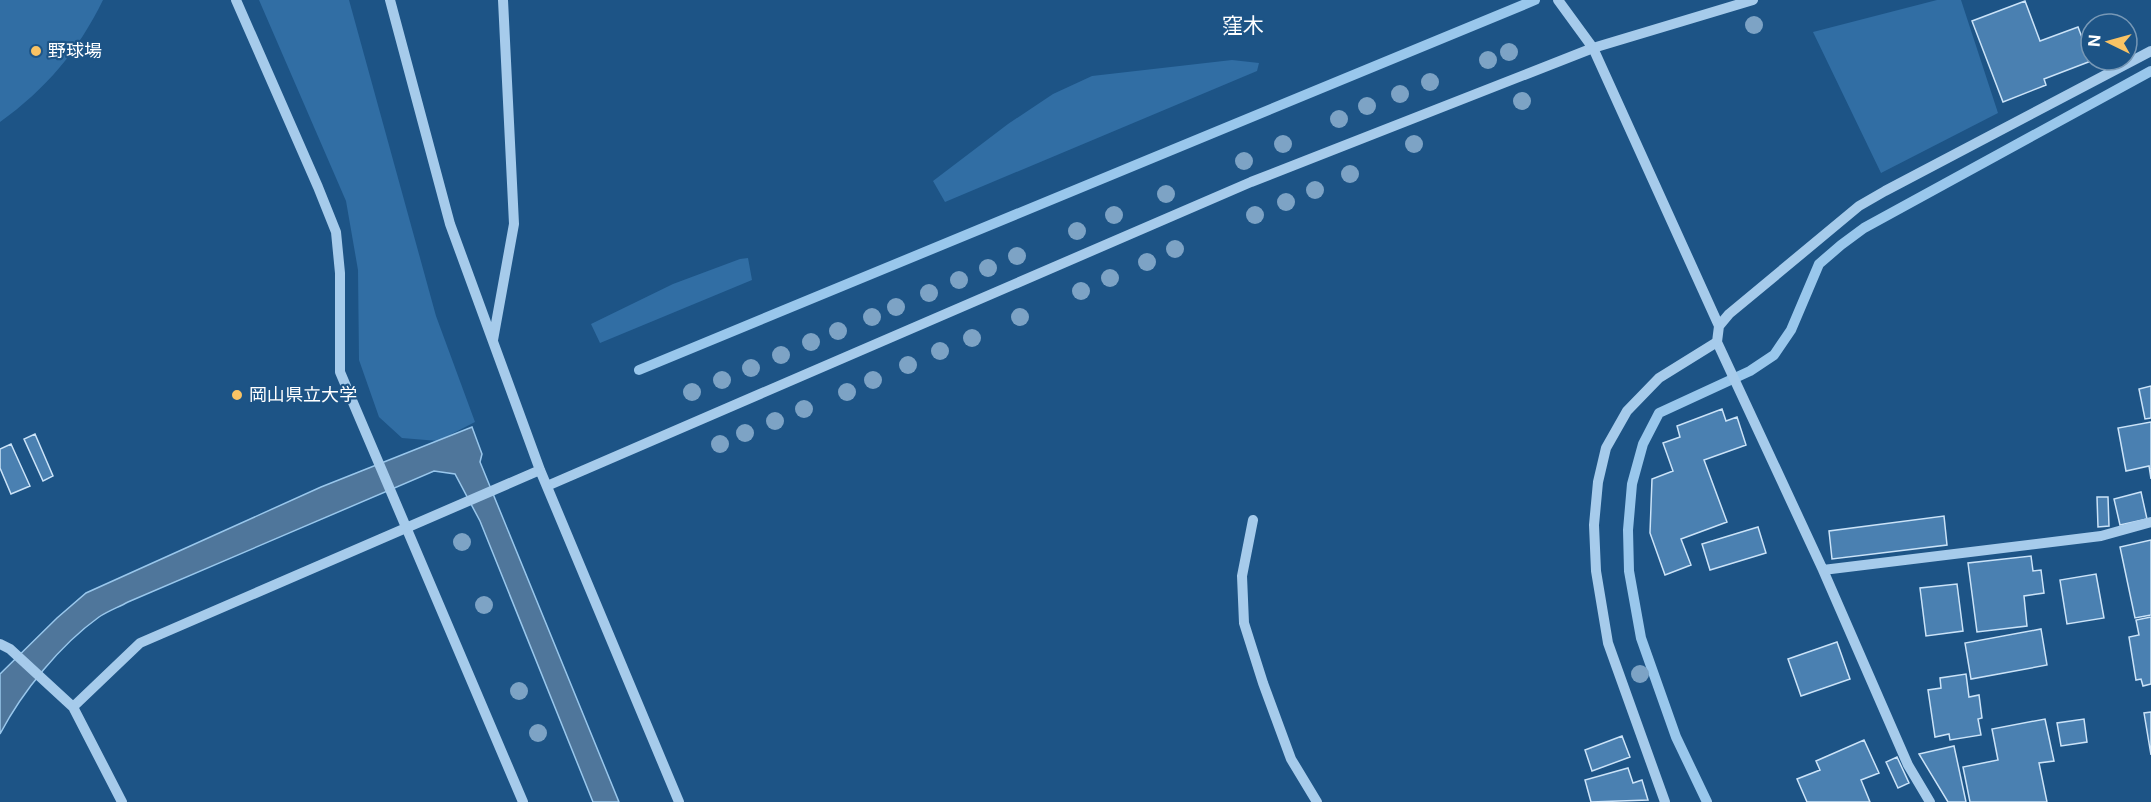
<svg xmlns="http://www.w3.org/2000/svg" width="2151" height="802" viewBox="0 0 2151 802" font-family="Inter,'Noto Sans JP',sans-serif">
	<rect width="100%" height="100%" fill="#1d5486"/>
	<!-- green -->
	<path fill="#316ea4" d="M0,0H103C78,51 46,89 0,122Z
		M259,0H349L436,316L475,422L438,441L402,438L379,417L359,360L358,270L346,201Z
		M1937,0H1961L1998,113L1881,173L1813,32Z
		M1232,60L1259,63L1257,71L945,202L933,181L1008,124L1053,94L1092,76Z
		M748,258L752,280L600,343L591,324L673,284L740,259Z"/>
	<!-- water -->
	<path fill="#4f769b" stroke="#99c7ec" stroke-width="1.5" d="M472,427L482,454L480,462L619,802H593L480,521L455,474L434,471L128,602C119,607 108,611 99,617C60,645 22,692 0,734V674L57,618L86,593L321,487Z"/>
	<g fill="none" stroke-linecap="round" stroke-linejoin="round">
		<!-- stream -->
		<path stroke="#99c7ec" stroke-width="10" d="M639,370L1535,0
			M1707,802L1676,737L1641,638L1629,571L1628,530L1632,484L1643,444L1659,413L1750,371L1774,355L1791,330L1819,264L1841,245L1864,228L2151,71"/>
	</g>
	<!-- building -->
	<path fill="#4a80b1" stroke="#cbe3f8" stroke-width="1.5" d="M2025,1L2040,41L2078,27L2091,61L2044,79L2046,85L2003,102L1972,21Z
		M2151,386V418L2145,419L2139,389Z
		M1722,409L1726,421L1737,417L1746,445L1704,460L1727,522L1681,539L1691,565L1665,575L1650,533L1652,479L1673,471L1663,443L1680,437L1677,426Z
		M2151,422V479L2149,466L2126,471L2118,428Z
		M35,434L53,476L43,481L24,439Z
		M11,444L30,486L11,494L0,468V449Z
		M2141,492L2147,519L2120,525L2114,499Z
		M2097,497H2108L2109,526L2098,527Z
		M1944,516L1947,545L1832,559L1829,531Z
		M1758,527L1766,553L1710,570L1702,544Z
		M2151,540V615L2135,618L2120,547Z
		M2031,556L2033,571L2041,570L2044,593L2024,596L2027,626L1977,632L1968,563Z
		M2096,574L2104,618L2067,624L2060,580Z
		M1957,584L1963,631L1926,636L1920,588Z
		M2151,617V684L2143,686L2141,679L2136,680L2129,637L2139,635L2136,620Z
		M2041,629L2047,665L1971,679L1965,643Z
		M1837,642L1850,679L1801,696L1788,659Z
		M1966,674L1969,697L1979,695L1982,718L1978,719L1981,735L1950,740L1949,734L1935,737L1928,690L1941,688L1940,678Z
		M2151,712V755L2144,713Z
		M2045,719L2054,761L2039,763L2047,802H1970L1963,767L1998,760L1992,729Z
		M2084,719L2087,742L2061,746L2057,723Z
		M1622,736L1630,757L1592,771L1585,750Z
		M1864,740L1879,773L1861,780L1870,802H1807L1797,779L1820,770L1816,761Z
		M1954,746L1966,802H1948L1919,754Z
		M1897,757L1909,783L1898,788L1886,762Z
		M1628,768L1633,783L1642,780L1648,800L1591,802L1585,780Z"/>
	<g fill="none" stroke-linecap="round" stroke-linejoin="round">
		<!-- minor -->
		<path stroke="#a6cbeb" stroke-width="10" d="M236,0L318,187L336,232L340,273V372L523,802
			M390,0L450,224L540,470L679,802
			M1558,0L1593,48L1719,326L1717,342L1823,570L1908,765L1930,802
			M1719,326L1729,314L1859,206L1885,191L2151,51
			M493,340L514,224L503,0
			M547,486L1251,182L1593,48L1753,0
			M1253,520L1242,576L1244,623L1263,683L1291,759L1317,802
			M1823,570L2101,536L2151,522
			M0,644L10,649L73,707L122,802
			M73,707L140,643L540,470
			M1665,802L1608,643L1596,571L1594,525L1598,482L1606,448L1627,411L1659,378L1717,342"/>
	</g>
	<!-- trees -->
	<g fill="#7da3c5">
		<circle cx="1754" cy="25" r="9"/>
		<circle cx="1509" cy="52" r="9"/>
		<circle cx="1488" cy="60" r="9"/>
		<circle cx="1430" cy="82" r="9"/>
		<circle cx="1400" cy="94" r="9"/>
		<circle cx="1522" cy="101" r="9"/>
		<circle cx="1367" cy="106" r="9"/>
		<circle cx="1339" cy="119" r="9"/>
		<circle cx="1283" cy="144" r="9"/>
		<circle cx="1414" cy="144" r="9"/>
		<circle cx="1244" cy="161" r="9"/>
		<circle cx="1350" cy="174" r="9"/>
		<circle cx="1315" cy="190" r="9"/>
		<circle cx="1166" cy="194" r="9"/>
		<circle cx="1286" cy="202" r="9"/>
		<circle cx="1114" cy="215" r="9"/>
		<circle cx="1255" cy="215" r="9"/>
		<circle cx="1077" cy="231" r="9"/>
		<circle cx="1175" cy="249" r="9"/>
		<circle cx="1017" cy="256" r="9"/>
		<circle cx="1147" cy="262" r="9"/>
		<circle cx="988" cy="268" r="9"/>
		<circle cx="1110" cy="278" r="9"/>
		<circle cx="959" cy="280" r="9"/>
		<circle cx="1081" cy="291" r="9"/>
		<circle cx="929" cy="293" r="9"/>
		<circle cx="896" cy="307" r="9"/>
		<circle cx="872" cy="317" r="9"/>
		<circle cx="1020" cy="317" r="9"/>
		<circle cx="838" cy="331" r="9"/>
		<circle cx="972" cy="338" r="9"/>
		<circle cx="811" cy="342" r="9"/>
		<circle cx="940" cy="351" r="9"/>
		<circle cx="781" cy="355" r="9"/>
		<circle cx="908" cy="365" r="9"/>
		<circle cx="751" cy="368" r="9"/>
		<circle cx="722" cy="380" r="9"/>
		<circle cx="873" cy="380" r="9"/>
		<circle cx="692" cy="392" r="9"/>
		<circle cx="847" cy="392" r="9"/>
		<circle cx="804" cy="409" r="9"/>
		<circle cx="775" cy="421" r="9"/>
		<circle cx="745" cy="433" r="9"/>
		<circle cx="720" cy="444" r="9"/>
		<circle cx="462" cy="542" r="9"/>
		<circle cx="484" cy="605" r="9"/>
		<circle cx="1640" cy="674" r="9"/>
		<circle cx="519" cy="691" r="9"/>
		<circle cx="538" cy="733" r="9"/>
	</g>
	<!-- markers -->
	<g fill="#fac364" stroke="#1d5486" stroke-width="2">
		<circle cx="36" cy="51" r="6"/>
		<circle cx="237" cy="395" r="6"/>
	</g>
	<g text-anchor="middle" stroke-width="4.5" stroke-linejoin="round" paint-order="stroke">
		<!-- poi labels -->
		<g font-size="18" fill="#fff" stroke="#1d5486" text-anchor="start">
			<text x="48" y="57">野球場</text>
			<text x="249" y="401">岡山県立大学</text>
		</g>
		<!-- quarter labels -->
		<g font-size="21" fill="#fff" stroke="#1d5486">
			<text x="1243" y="33">窪木</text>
		</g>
	</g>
	<!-- north arrow -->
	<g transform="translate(2109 42) rotate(275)"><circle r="28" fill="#1d5486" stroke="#7798b6" stroke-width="1.5"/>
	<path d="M0-4.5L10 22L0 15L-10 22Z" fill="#fac364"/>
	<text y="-9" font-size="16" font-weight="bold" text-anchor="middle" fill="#ffffff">N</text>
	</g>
</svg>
